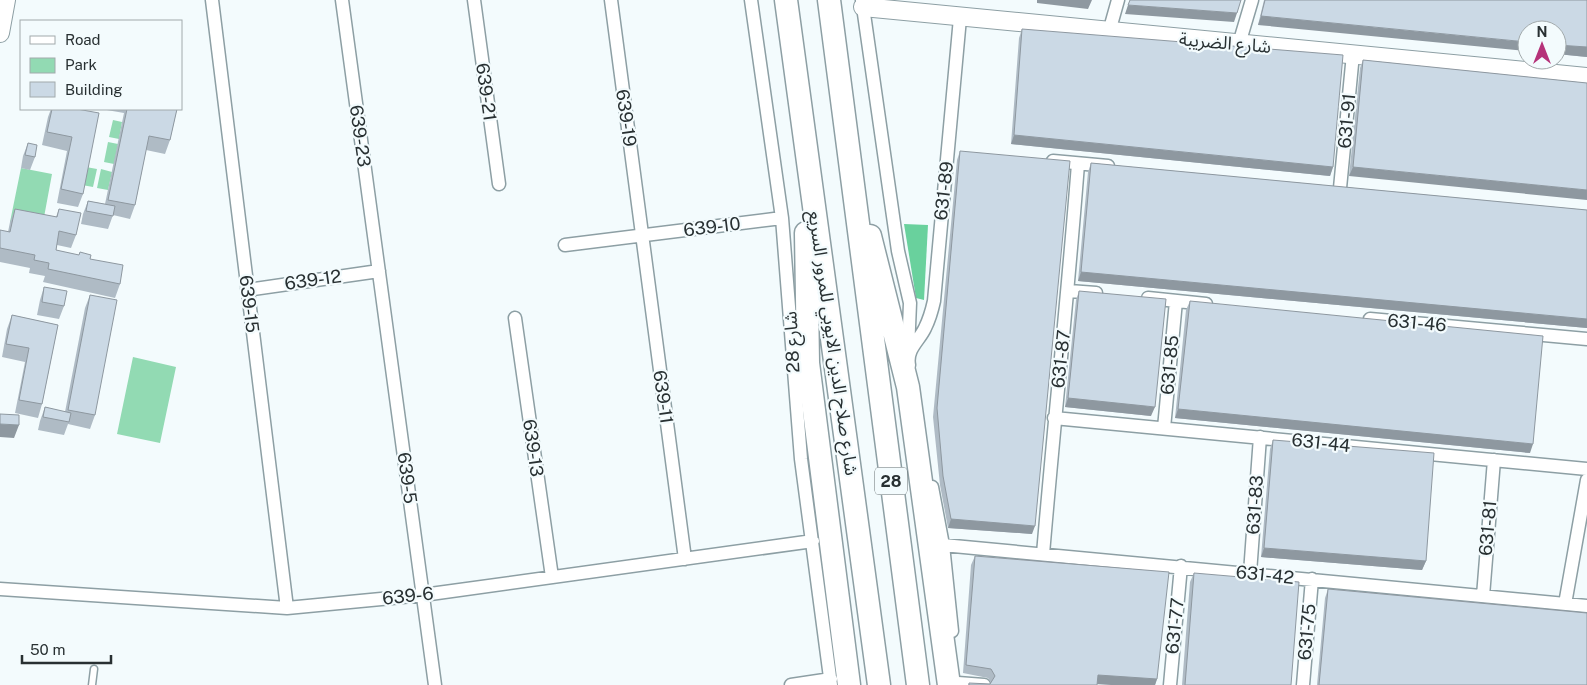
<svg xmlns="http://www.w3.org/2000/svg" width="1587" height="685" viewBox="0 0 1587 685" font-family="'Public Sans','Noto Sans Arabic',sans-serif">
	<rect width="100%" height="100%" fill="#f3fbfd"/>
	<!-- green -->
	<path fill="#92dab3" d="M113,120L122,122L119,139L109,137Z
		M108,142L118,144L114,164L104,162Z
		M86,167L97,169L93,187L82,185Z
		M21,168L52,174L42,228L10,222Z
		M101,169L112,172L108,190L97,188Z
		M133,357L176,367L160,443L117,434Z"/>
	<!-- forest -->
	<path fill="#69d19d" d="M904,224L928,225L924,300L916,298Z"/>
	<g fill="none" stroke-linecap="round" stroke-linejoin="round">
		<!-- lane casing -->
		<g stroke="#8d9fa4" stroke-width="9">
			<path id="lane" d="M92,685L94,669"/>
		</g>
		<!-- street casing -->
		<g stroke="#8d9fa4" stroke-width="15">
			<path id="street" d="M212,0L287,608
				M342,0L435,685
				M474,0L499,184
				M611,0L685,559
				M751,0L782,218L801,459L831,685
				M862,0L898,251L910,303L908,351
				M1109,32L1118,0
				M1239,44L1252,0
				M1053,161L1108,166
				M1340,188L1353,54
				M565,245L782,218
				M247,290L379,271
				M1069,291L1096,293
				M1148,298L1206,304
				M515,318L552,577
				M1370,319L1587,339
				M909,365C906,349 919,341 925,328C929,320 932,310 934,301L960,18
				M1054,418L1587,469
				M1164,428L1176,301
				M932,487L943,545L952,631
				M943,545L1587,606
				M1043,554C1054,424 1068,294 1078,164
				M1250,573L1260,437
				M0,589L287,608L423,595L813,541
				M1483,596L1494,460
				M1565,604L1587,480
				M958,683L984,685
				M791,685L831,679
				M1170,685L1181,566
				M1303,685L1312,579"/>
		</g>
		<!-- secondary casing -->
		<g stroke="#8d9fa4" stroke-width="20">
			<path id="secondary" d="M863,7L1587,77
				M0,33L6,0"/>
		</g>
		<!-- highway casing -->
		<g stroke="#8d9fa4" stroke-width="25">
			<path id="highway" d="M786,0L879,685
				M829,0L918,685
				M806,233L808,363L849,685
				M870,236L908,387L949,685"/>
		</g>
		<!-- lane -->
		<use href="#lane" stroke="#fff" stroke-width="6"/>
		<!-- street -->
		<use href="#street" stroke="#fff" stroke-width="12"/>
		<!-- secondary -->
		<use href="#secondary" stroke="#fff" stroke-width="18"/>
		<!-- highway -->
		<use href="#highway" stroke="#fff" stroke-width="22"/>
	</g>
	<!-- wall -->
	<path fill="#afbbc5" d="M1264,0H1587V57L1557,54V30L1258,25Z
		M1022,29L1333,167L1330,176L1011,144L1019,38Z
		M1363,60L1587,83L1349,176L1360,68Z
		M51,109H77L83,194L78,207L57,203L67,151L42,145L48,117Z
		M101,109H177L170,140L165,154L146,150L135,205L130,219L113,215L108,229L81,224L83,214L88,201L105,204L124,113Z
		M28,143L35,157L30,170L21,168L23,156Z
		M960,151L1032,534L948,528L940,485L933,417L957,160Z
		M1091,163L1587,210V328L1078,281L1088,172Z
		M15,209L56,217L59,209L76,235L71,248L57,245L56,250L90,259L120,284L115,298L43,282L45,276L29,273L30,268L0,262V230L8,232L10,222Z
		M44,287L64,306L59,319L37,315L40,300Z
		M1079,291L1151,416L1065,407L1076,300Z
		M90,295L95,415L90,429L68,424L64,435L38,430L40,421L45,407L65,412L85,308Z
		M1190,301L1530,453L1175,418L1186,310Z
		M12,315L58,325L42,404L38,418L15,413L25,362L2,357L7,329Z
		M1273,440L1426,561L1422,570L1261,557L1270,449Z
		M975,556L1157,679L1155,685L1097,684V685H968L969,683L990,684L991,683L988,678L963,673L971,565Z
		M1194,573L1291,685H1182L1190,582Z
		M1328,589L1587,685H1317L1325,598Z"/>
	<!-- shaded-wall -->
	<path fill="#8e98a0" d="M1037,0H1092L1088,9L1037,3Z
		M1128,5L1237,13L1234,22L1125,14Z
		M1261,16L1527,42V51L1258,25Z
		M1557,45L1587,47V57L1557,54Z
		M1014,135L1333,167L1330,176L1011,144Z
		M1353,167L1587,190V200L1349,176Z
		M1081,272L1587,319V328L1078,281Z
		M1068,398L1155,407L1151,416L1065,407Z
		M1178,409L1533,444L1530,453L1175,418Z
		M0,424L19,425L14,438L0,437Z
		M951,519L1035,526L1032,534L948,528Z
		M1264,548L1426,561L1422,570L1261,557Z
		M1098,675L1157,679L1155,685H1111L1095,684Z"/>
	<!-- building -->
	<path fill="#cbd9e5" stroke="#8e98a0" d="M1130,0H1241L1237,13L1128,5Z
		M1265,0H1587V47L1557,45V30H1527V42L1261,16Z
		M1022,29L1343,55L1333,167L1014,135Z
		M1363,60L1587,83V190L1353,167Z
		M52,109H77L99,113L83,194L61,189L72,137L47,132Z
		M127,109H177L170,140L149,136L135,205L108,200Z
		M28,143L37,145L35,157L25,155Z
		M960,151L1070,161L1035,526L951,519L943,476L937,408Z
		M1091,163L1587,210V319L1081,272Z
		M88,201L115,206L113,216L86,211Z
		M15,209L57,217L59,209L81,213L76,235L59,231L56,250L79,255L80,252L91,255L90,259L123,265L120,284L48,269L49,263L34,260L35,255L0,248V230L10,232Z
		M44,287L67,291L64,306L42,302Z
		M1079,291L1166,299L1155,407L1068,398Z
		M90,295L117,300L95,415L68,410Z
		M1190,301L1543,336L1533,444L1178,409Z
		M12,315L58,325L42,404L19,400L29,348L6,344Z
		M45,407L71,413L69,422L43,417Z
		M0,414L19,415V425L0,424Z
		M1273,440L1434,453L1426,561L1264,548Z
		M975,556L1169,572L1157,679L1098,675L1097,685H969V683L990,684L995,676L991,669L966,665Z
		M1194,573L1299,582L1291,685H1185Z
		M1328,589L1587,613V685H1319Z"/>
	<g text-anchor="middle" stroke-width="4.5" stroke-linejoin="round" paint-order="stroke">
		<!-- shield labels -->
		<rect fill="#f3fbfd" stroke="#656d6f" stroke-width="1" x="875" y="467.5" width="32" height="27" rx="4"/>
		<g font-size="16" font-weight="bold" fill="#283032">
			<text x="891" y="487">28</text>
		</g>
		<!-- street labels -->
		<g font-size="18" fill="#283032" stroke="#f3fbfd">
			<text transform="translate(1225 43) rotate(5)" y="6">شارع الضريبة</text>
			<text transform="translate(486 92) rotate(82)" y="6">639-21</text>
			<text transform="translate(626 118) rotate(82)" y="6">639-19</text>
			<text transform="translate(1347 121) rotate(-85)" y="6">631-91</text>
			<text transform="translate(360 136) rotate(82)" y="6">639-23</text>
			<text transform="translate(944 191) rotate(-84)" y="6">631-89</text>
			<text transform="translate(712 227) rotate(-7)" y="6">639-10</text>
			<text transform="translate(313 280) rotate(-8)" y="6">639-12</text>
			<text transform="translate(249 304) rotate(83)" y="6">639-15</text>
			<text transform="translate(1417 323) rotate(5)" y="6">631-46</text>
			<text transform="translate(792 342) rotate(-93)" y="6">شارع 28</text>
			<text transform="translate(833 343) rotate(82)" y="6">شارع صلاح الدين الايوبي للمرور السريع</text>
			<text transform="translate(1061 359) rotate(-84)" y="6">631-87</text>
			<text transform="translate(1170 365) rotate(-85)" y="6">631-85</text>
			<text transform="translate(663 397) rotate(82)" y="6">639-11</text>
			<text transform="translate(1321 443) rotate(6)" y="6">631-44</text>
			<text transform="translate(533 448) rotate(82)" y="6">639-13</text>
			<text transform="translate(407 478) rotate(82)" y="6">639-5</text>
			<text transform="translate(1255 505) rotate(-86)" y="6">631-83</text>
			<text transform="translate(1488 528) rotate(-85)" y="6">631-81</text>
			<text transform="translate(1265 575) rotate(6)" y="6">631-42</text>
			<text transform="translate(408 596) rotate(-6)" y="6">639-6</text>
			<text transform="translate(1175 626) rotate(-84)" y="6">631-77</text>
			<text transform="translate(1307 632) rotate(-85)" y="6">631-75</text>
		</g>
	</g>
	<!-- legend -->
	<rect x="20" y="20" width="162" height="90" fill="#f3fbfd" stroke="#a2aaac"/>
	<rect x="30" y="36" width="25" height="8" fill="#ffffff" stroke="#a2aaac"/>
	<text x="65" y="45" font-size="15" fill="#283032">Road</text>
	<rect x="30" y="58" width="25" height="15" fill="#92dab3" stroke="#a2aaac"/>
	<text x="65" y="70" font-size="15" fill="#283032">Park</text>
	<rect x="30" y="82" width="25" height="15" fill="#cbd9e5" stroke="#a2aaac"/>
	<text x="65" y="95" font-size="15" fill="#283032">Building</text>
	<!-- north arrow -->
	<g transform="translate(1542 45)"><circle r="24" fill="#f3fbfd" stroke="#a2aaac"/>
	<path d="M0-4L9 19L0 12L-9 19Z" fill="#b53279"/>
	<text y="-8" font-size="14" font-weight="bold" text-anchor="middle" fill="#283032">N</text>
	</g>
	<!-- scale -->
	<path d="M22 655v8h89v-8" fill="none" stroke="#283032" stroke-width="2.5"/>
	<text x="30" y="655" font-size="15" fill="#283032" stroke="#f3fbfd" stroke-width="4" paint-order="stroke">50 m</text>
</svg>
